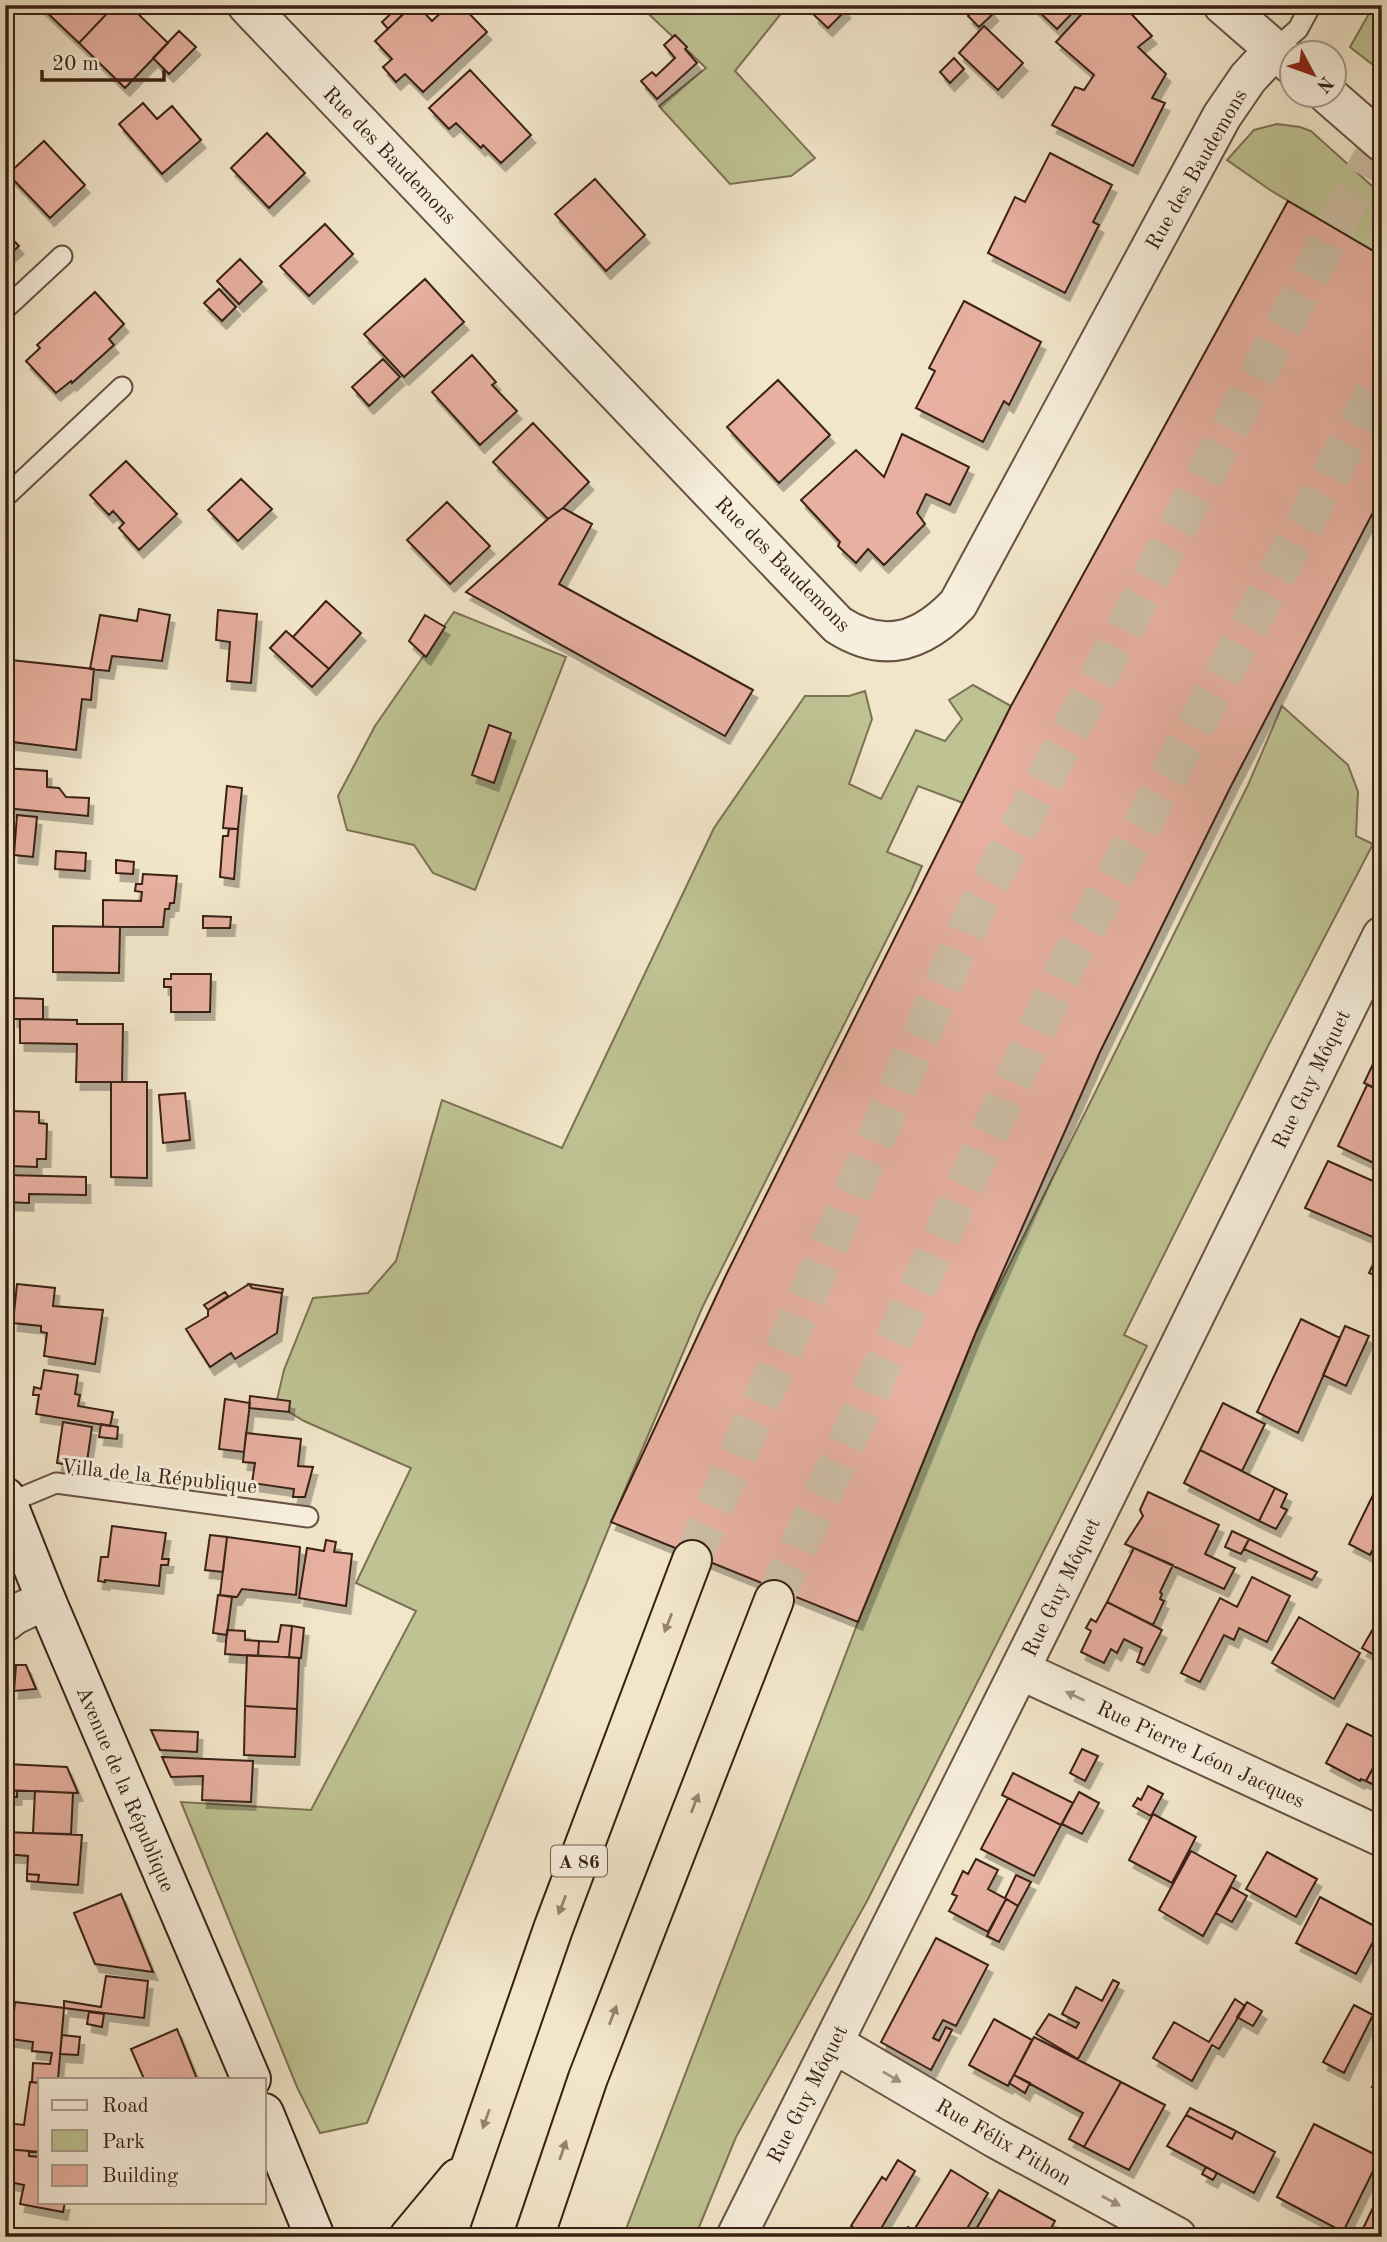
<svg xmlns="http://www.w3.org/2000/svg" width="1387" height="2242" viewBox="0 0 1387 2242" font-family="'Old Standard TT',serif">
	<defs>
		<filter id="shadow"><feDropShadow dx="4.5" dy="8" stdDeviation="0" flood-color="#0004"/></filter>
	</defs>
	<rect width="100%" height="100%" fill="#f2e6ca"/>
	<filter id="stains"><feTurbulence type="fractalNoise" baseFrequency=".00286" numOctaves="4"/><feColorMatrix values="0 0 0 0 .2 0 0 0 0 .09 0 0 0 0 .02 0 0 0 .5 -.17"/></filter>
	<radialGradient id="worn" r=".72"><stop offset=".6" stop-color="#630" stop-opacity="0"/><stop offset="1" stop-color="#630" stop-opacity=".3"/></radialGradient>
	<!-- green -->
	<path fill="#bfc394" stroke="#7c7254" stroke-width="2" d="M639,5H788L735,71L815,158L791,176L730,184L659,106L706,68Z
		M1374,5H1382V55L1373,65L1350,47Z
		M1277,124L1300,127L1311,131L1382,195V256L1270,190L1227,160L1254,130Z
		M454,612L566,657L475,890L433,873L414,845L347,830L338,796L375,726Z
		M973,685L1011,706L963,803L918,786L887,852L922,866L911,891L702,1308L608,1530L367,2123L320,2133L297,2087L181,1802L311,1810L416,1611L356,1583L411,1468L304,1421L276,1404L284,1370L313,1298L368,1293L396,1261L442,1100L562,1148L714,828L805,696H849L865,691L872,719L849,784L881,799L916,730L945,741L962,719L949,700Z
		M1282,706L1348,765L1358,792L1356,836L1373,844L1269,1044L1124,1335L1147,1346L867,1901L736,2137L695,2237H623L858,1622L976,1332L1248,785Z"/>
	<!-- building -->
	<path fill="#e7b0a0" stroke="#3a2015" stroke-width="2" filter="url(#shadow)" d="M39,5H115L79,43Z
		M115,5H129L168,43L125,88L79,43Z
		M400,5L407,10L388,29L382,22Z
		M413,5H417L432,21L449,5H461L487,32L423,92L405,74L396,82L383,67L392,59L375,41Z
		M823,5H841L846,10L828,28L814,15Z
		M979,5H987L994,13L979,27L968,16Z
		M1032,5H1080L1057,29Z
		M1090,5H1123L1152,36L1138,47L1166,74L1152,98L1165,103L1133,166L1052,125L1075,87L1084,90L1094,75L1056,42Z
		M984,26L1023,63L998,90L959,53Z
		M179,31L196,47L169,74L153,58Z
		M675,35L687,47L685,49L697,63L657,99L641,81L652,72L656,76L675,58L664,45Z
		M954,58L964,69L950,83L940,72Z
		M470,70L531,135L501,163L483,145L481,148L456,123L449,129L429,108Z
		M143,103L157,119L172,106L201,140L162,174L119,124Z
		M267,133L305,173L269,208L231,168Z
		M44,141L85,185L50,218L8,174Z
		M1050,153L1112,185L1093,222L1099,225L1065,293L988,253L1015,197L1025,202Z
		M595,179L645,235L606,271L555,214Z
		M1288,201L1382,256V495L1230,788L1100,1052L976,1332L858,1622L611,1522L727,1273L1011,706Z
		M325,224L353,254L309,296L280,266Z
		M5,232L19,246L5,259Z
		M240,259L262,282L239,304L217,281Z
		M425,279L464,322L404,377L364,334Z
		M219,289L236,307L222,321L204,303Z
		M95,292L124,324L109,339L114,345L72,383L71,381L56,393L26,361L40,348L37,345Z
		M964,301L1041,342L1009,405L1004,401L983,442L916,408L935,371L929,368Z
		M472,355L496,382L492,385L517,411L480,445L432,392Z
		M383,359L400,377L369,406L352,387Z
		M778,380L830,435L779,483L727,427Z
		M533,423L589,482L563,508L548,519L493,462Z
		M902,434L969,467L950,505L926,494L917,513L925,524L884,565L868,549L856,563L838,546L840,542L801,500L856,450L884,477Z
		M126,461L177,514L139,550L119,528L124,523L113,511L109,515L90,495Z
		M241,479L272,509L238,541L208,510Z
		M447,502L490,546L450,584L407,540Z
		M563,508L592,524L559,584L753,690L725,736L466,592L548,519Z
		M326,601L361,633L329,669L293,637Z
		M139,609L170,615L162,661L112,656L109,671L90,669L100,615L137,621Z
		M218,610L257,614L251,683L227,681L230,642L216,640Z
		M425,615L445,627L426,657L409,641Z
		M286,631L329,669L312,687L270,648Z
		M11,660L94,669L91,700L82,699L76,750L5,741V709Z
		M489,725L511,733L494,783L472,775Z
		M5,768L47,771V787L59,788L66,797L89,798L88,816L5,808Z
		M227,786L242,788L238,829L223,828Z
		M17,815L37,817L33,857L14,855Z
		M229,829H238L234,879L220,877L223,836H228Z
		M56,851L86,853L85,871L55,869Z
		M116,860L134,862L133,874L116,873Z
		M143,874L177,876L174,903H170L169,909H165L163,927H103V900L141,901L142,892L135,891L136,884H142Z
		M203,916L231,917L230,928H203Z
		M53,926L120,927L119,973L53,972Z
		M171,974H211L210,1012H171V987H164V979H171Z
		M13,998L43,999V1019H13Z
		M20,1019L77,1020V1024H123L122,1082H76L77,1044L20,1043Z
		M1382,1045V1091L1364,1083Z
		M111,1082H147V1178L111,1177Z
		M1367,1085L1382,1091V1167L1338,1146Z
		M185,1093L190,1140L163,1143L159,1095Z
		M12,1111L39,1112V1123L47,1124L46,1159H37V1167L10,1166Z
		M1328,1161L1382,1185V1241L1305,1208Z
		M5,1175L86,1177V1195L29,1194V1203L5,1202Z
		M1382,1245V1278L1369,1273Z
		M17,1284L55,1288L53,1306L103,1310L95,1364L44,1356L47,1333L41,1332V1326L13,1323Z
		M249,1284L252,1288L282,1293L277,1333L235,1359L231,1353L210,1367L186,1329L208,1316V1310Z
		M249,1284L283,1289L282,1293L252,1288Z
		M225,1292L228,1296L208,1310L204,1305Z
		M1301,1319L1340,1338L1298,1433L1257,1412Z
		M1345,1326L1369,1336L1346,1386L1323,1375Z
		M44,1370L78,1375L75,1394L80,1395L78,1406L113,1412L110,1426L36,1414L39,1395H33L34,1387L41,1389Z
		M250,1396L290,1401L289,1412L249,1408Z
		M225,1399L250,1403L244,1452L219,1449Z
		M1223,1403L1265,1424L1242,1471L1200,1450Z
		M63,1422L92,1427L86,1468L57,1463Z
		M101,1424L118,1427L117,1439L99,1437Z
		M246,1433L301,1439L298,1466L313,1467L305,1497H293L294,1489L252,1483L255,1463L243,1462Z
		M1200,1450L1275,1488L1259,1521L1184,1483Z
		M1275,1488L1287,1494L1281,1507L1287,1510L1276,1529L1259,1521Z
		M1148,1492L1219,1525L1205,1554L1235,1568L1224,1589L1125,1544L1143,1516L1140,1510Z
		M1373,1495L1382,1499V1532L1370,1555L1349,1544Z
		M112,1526L166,1533L162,1559H169L168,1565H161L159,1586L105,1580V1582L98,1581L101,1557H108Z
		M1232,1531L1249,1539L1241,1554L1225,1547Z
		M210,1535L227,1537L223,1572L205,1570Z
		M227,1537L300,1547L296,1595L242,1589L237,1597L220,1595Z
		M1249,1539L1317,1572L1312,1580L1244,1549Z
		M326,1540L336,1542L334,1552L352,1554L346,1606L299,1598L307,1548L324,1551Z
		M1134,1548L1173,1565L1160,1592L1162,1594L1160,1599L1164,1601L1153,1625L1107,1602Z
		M1252,1577L1290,1596L1267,1642L1239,1628L1234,1640L1224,1635L1200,1682L1181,1673L1220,1598L1237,1607Z
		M218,1595L232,1597L227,1635L213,1633Z
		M1107,1602L1162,1630L1144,1665L1137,1662L1142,1648L1124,1639L1117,1653L1111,1649L1104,1663L1081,1652L1091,1631L1086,1628L1091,1619L1096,1622Z
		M1382,1613V1650L1378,1657L1362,1648Z
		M1299,1617L1360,1653L1334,1699L1272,1663Z
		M281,1625L292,1626L289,1657L258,1656L259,1641L278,1642Z
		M292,1626L304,1628L301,1658L289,1657Z
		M227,1630L245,1631V1640L259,1641L258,1656L225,1654Z
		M247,1655L299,1658L297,1709L245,1706Z
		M16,1665H26L36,1689L14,1691Z
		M245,1706L297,1709L295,1757L244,1755Z
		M1347,1724L1380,1740L1382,1738V1751L1366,1781L1361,1779L1360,1781L1326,1763Z
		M151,1730L198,1732L197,1752L160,1750Z
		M1082,1749L1098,1756L1085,1781L1070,1773Z
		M1382,1751V1789L1366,1781Z
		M162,1757L253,1761L251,1802L202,1800L203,1776L171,1777Z
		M7,1764L67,1767L78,1793L5,1790Z
		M1013,1773L1073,1803L1061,1825L1002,1795Z
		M1148,1786L1163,1794L1151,1816L1133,1806L1138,1798L1141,1800Z
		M10,1790L17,1791V1797H10Z
		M35,1791L73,1793L71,1834L33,1833Z
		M1079,1792L1099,1803L1082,1834L1062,1824Z
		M1008,1798L1061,1825L1034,1876L981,1849Z
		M1153,1814L1196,1837L1172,1883L1129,1860Z
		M5,1832L82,1835L78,1885L38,1882L39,1875L27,1874L28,1856L5,1854Z
		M1191,1851L1236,1876L1203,1936L1159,1910Z
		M1267,1852L1317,1879L1296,1917L1246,1889Z
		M976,1859L998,1870L988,1889L1006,1899L988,1932L949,1911L957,1896L952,1894L963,1871L968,1874Z
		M27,1874L39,1875L38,1882L27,1881Z
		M1016,1875L1031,1882L1018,1906L1005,1898Z
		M1231,1887L1247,1896L1232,1922L1216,1913Z
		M121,1894L153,1972L95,1964L74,1913Z
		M1320,1897L1380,1929L1356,1974L1296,1943Z
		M1006,1899L1018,1906L999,1942L987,1936Z
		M936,1938L988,1965L956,2026L943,2020L933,2038L939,2041L946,2027L952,2030L931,2070L881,2042Z
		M106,1976L148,1981L144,2018L64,2008V2001L101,2007Z
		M1382,1977V1996L1374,1992Z
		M1113,1980L1119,1983L1078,2059L1036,2034L1049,2014L1076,2028L1079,2023L1062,2014L1076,1987L1102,2001Z
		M1235,1999L1245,2006L1219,2049L1212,2045L1192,2081L1153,2058L1174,2022L1209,2042Z
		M15,2002L64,2008L58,2079H40V2083L32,2082L33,2063L50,2064L52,2053L32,2051L33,2042L11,2039Z
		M1247,2002L1262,2011L1253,2026L1237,2017Z
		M1354,2005L1373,2015L1344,2073L1323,2062Z
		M89,2012L104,2014L102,2027L87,2024Z
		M994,2019L1032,2040L1008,2086L969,2065Z
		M177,2029L197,2079H144L131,2049Z
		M62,2035L80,2037L78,2055L60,2054Z
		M1034,2037L1121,2082L1084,2147L1069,2139L1083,2113L1014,2075Z
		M1382,2069V2092L1372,2087Z
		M1014,2075L1030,2083L1025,2093L1009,2083Z
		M30,2082L40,2083V2152L5,2149V2123L24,2125Z
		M1121,2082L1165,2105L1129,2170L1084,2147Z
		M1190,2108L1236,2131L1232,2139L1186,2115Z
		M1186,2115L1232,2139L1236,2131L1275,2152L1254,2193L1167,2146Z
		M1314,2124L1380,2157L1343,2232L1277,2197Z
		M5,2149L29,2151V2156L40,2157V2202H65L63,2212L20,2204L24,2185L5,2181Z
		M898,2160L915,2171L876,2237H852L856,2229L851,2226L882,2177L886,2180Z
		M1206,2167L1217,2173L1213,2180L1202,2174Z
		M951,2170L988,2193L962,2237H902L908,2227L914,2230Z
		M999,2190L1055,2221L1046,2237H985L975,2231Z
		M1380,2193L1382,2237H1359Z"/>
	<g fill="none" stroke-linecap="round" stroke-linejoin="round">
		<!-- highway-tunnel -->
		<path stroke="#cdbea6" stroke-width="38" stroke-dasharray="38 19" stroke-linecap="butt" d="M692,1560L973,915L1382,139
			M774,1600L1066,966L1382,379"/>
		<!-- lane casing -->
		<g stroke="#685242" stroke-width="23">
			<path id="lane" d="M1274,50L1298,29L1311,5
				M5,309L62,256
				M5,497L122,387
				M8,1503L56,1483L308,1517"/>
		</g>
		<!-- street casing -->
		<g stroke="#685242" stroke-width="42">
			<path id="street" d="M247,5L838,625C885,655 923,641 958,604L1222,116L1248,78L1274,50
				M1223,5L1292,65
				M1327,94L1382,142
				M5,1622L14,1615L46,1600
				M1020,1670L1382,1837
				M833,2043L995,2138L1177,2237
				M736,2237L1045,1619L1382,936"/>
		</g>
		<!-- secondary casing -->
		<g stroke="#3a2015" stroke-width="42">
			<path id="secondary" d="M5,1497L46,1600L251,2079
				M264,2113L315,2237"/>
		</g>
		<!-- highway casing -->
		<g stroke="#3a2015" stroke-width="42">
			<path id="highway" d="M409,2237L458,2178
				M446,2237L553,1929L692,1560
				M534,2237L588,2078L774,1600"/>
		</g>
		<!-- lane -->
		<use href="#lane" stroke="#f7efdd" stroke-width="19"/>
		<!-- street -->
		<use href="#street" stroke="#f7efdd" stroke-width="38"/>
		<!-- secondary -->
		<use href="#secondary" stroke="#f7efdd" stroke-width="38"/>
		<!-- highway -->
		<use href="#highway" stroke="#f2e6ca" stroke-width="38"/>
	</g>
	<!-- one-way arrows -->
	<defs><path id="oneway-solid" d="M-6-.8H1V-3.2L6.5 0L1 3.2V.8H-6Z" transform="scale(1.75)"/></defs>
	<g fill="#968370">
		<use href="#oneway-solid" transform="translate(668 1623) rotate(111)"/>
		<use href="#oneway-solid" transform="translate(695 1803) rotate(-69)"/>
		<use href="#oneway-solid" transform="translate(562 1905) rotate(111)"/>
		<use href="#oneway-solid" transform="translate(613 2015) rotate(-69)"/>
		<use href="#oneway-solid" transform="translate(486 2119) rotate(110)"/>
		<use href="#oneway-solid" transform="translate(563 2150) rotate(-71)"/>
	</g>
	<g fill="#a29283">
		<use href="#oneway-solid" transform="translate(1075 1696) rotate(-155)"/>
		<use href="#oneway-solid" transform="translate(892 2077) rotate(31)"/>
		<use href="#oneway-solid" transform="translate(1111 2201) rotate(28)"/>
	</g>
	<g text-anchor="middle" stroke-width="6" stroke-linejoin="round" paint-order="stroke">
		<!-- shield labels -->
		<rect fill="#f7efdd" stroke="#735e51" stroke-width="2" x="551" y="1845.5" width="56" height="31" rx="5"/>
		<g font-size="19" font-weight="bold" fill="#3a2015">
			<text x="579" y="1868">A 86</text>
		</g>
		<!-- street labels -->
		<g font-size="21" fill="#3a2015" stroke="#f7efdd">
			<text transform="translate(390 155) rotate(46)" y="7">Rue des Baudemons</text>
			<text transform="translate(1196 169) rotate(-60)" y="7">Rue des Baudemons</text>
			<text transform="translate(783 564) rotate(45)" y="7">Rue des Baudemons</text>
			<text transform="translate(1311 1079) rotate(-64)" y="7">Rue Guy Môquet</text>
			<text transform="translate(159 1476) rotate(6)" y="7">Villa de la République</text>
			<text transform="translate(1061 1587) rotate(-64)" y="7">Rue Guy Môquet</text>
			<text transform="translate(1201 1754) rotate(25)" y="7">Rue Pierre Léon Jacques</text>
			<text transform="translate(126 1789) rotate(67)" y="7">Avenue de la République</text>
			<text transform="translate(807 2094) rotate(-63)" y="7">Rue Guy Môquet</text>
			<text transform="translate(1004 2142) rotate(30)" y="7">Rue Félix Pithon</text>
		</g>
	</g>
	<!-- margin -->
	<rect width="1387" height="2242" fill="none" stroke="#f2e6ca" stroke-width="28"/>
	<rect x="7" y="7" width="1373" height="2228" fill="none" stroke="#3a2015" stroke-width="3.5"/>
	<rect x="14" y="14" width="1359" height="2214" fill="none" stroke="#3a2015" stroke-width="2"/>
	<!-- legend -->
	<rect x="38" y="2078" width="228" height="126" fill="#f7efdd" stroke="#ab9c8d" stroke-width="2"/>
	<rect x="52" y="2100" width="35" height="10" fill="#f7efdd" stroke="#ab9c8d" stroke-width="2"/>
	<text x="102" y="2112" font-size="21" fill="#3a2015">Road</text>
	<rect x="52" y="2130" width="35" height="21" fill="#bfc394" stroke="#ab9c8d" stroke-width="2"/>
	<text x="102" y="2148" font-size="21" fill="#3a2015">Park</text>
	<rect x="52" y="2165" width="35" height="21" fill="#e7b0a0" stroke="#ab9c8d" stroke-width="2"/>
	<text x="102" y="2182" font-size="21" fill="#3a2015">Building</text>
	<!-- north arrow -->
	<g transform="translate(1313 74) rotate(131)"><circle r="33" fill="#f7efdd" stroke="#ab9c8d" stroke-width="2"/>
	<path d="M0-5L12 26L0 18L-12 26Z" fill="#8f2418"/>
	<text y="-10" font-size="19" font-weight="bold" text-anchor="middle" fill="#3a2015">N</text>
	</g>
	<!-- scale -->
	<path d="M42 70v10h122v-10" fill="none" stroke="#3a2015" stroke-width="3.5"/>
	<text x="52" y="70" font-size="21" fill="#3a2015" stroke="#f7efdd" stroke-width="5" paint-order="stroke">20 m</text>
	<rect width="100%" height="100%" filter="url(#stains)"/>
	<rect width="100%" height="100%" fill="url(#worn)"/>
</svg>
